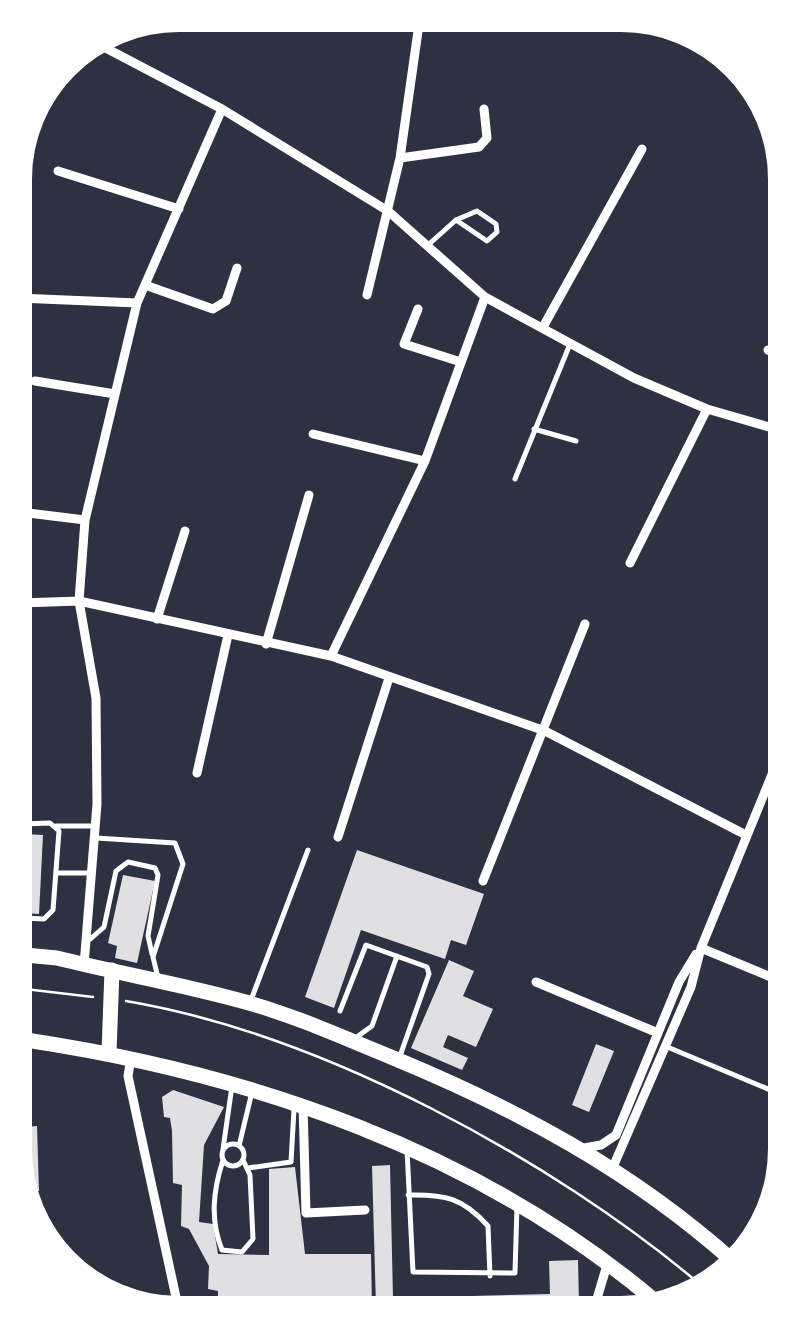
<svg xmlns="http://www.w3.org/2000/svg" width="800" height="1328" viewBox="0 0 800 1328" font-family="Helvetica,sans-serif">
	<rect width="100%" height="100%" fill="#2d3142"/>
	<!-- building -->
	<path fill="#e0e0e3" d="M23,834L43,835L39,914L24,913Z
		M357,850L484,894L466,945L451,940L445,959L361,930L334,1008L305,997Z
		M123,875L155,881L137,963L115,958L117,946L108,943Z
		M449,960L474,971L463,996L493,1009L476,1047L448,1035L443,1047L468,1058L462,1070L411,1048Z
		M596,1044L614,1051L589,1112L572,1105Z
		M173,1090L224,1107L204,1145L199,1222L213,1224L218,1254L269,1255V1169L295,1167L305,1254H371L372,1307L218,1310V1291L208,1289L209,1266L189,1229L181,1226L182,1185L173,1183L172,1131L170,1118L164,1117L162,1097Z
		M37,1126L39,1191L27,1192L26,1127Z
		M390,1165L393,1298L550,1294L549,1261L578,1260L579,1303L376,1307L372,1166Z"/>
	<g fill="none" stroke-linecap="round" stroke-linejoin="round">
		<!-- path -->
		<path stroke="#fff" stroke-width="2.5" d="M25,989L93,997
			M126,1001C321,1034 552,1159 702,1286"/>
		<!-- service -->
		<path stroke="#fff" stroke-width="5" d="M428,245L456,220L477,211L496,224L497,232L487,241L456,220
			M534,429L576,441
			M515,479L570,344
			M23,824L50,823L59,831L53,910L44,919L24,918
			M56,826H96
			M96,838L175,843L183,864L153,957L158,978
			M57,873H90
			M87,942L104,927L116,871L128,862L155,868L158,875L148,936L152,954
			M251,1000L308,850
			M340,1011L366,945L427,967L429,974L400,1056
			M354,1039L372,1026L397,956
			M665,1046L775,1092
			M222 1155a11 11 0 1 1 22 0a11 11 0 1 1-22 0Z
			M239,1146L251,1096
			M223,1149L232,1086
			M407,1149L413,1272L515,1273L517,1206
			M223,1160C213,1191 210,1220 222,1250L242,1252L253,1239L250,1175L243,1160
			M248,1168L291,1162L294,1109
			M408,1195C445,1194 463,1198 488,1226L490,1276"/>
		<!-- minor -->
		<path stroke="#fff" stroke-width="9" d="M100,45L222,109L388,211L485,297L634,378L707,409L776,429
			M400,158L479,147L487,138L484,109
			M58,171L179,209
			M145,285L213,309L226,301L237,268
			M367,295L400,158L420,17
			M18,298L137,303
			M418,309L404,344L461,362
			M543,327L642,149
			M768,350L775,353
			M35,381L115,394
			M313,434L425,461
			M20,512L85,520
			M630,563L707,409
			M21,603L79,601L331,656L545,731L746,835
			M157,619L185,531
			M266,644L309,495
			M331,656L425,461L485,297
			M197,773L228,635
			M338,837L389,678
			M483,881L585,624
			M701,948L783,982
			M84,965L97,804L96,698L79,601L85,520L137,303L222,109
			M536,982L658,1033
			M131,1058L128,1076L179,1311
			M303,1105L306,1213L365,1210
			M584,1148L601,1145L616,1135L679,982L696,954
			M613,1167L691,987L701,948L780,755
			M596,1302L607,1265"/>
		<!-- primary -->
		<path stroke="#fff" stroke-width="15" d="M25,955L57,958C121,974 186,985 249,1003C298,1017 344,1038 391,1057C517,1109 631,1170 734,1262
			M26,1040C252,1074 478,1151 655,1301
			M109,1052L112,970"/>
	</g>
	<!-- crop -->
	<path d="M0 0H800V1328H0ZM179 32H621A147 147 0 0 1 768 179V1149A147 147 0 0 1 621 1296H179A147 147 0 0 1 32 1149V179A147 147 0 0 1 179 32Z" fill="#fff" fill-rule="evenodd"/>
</svg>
